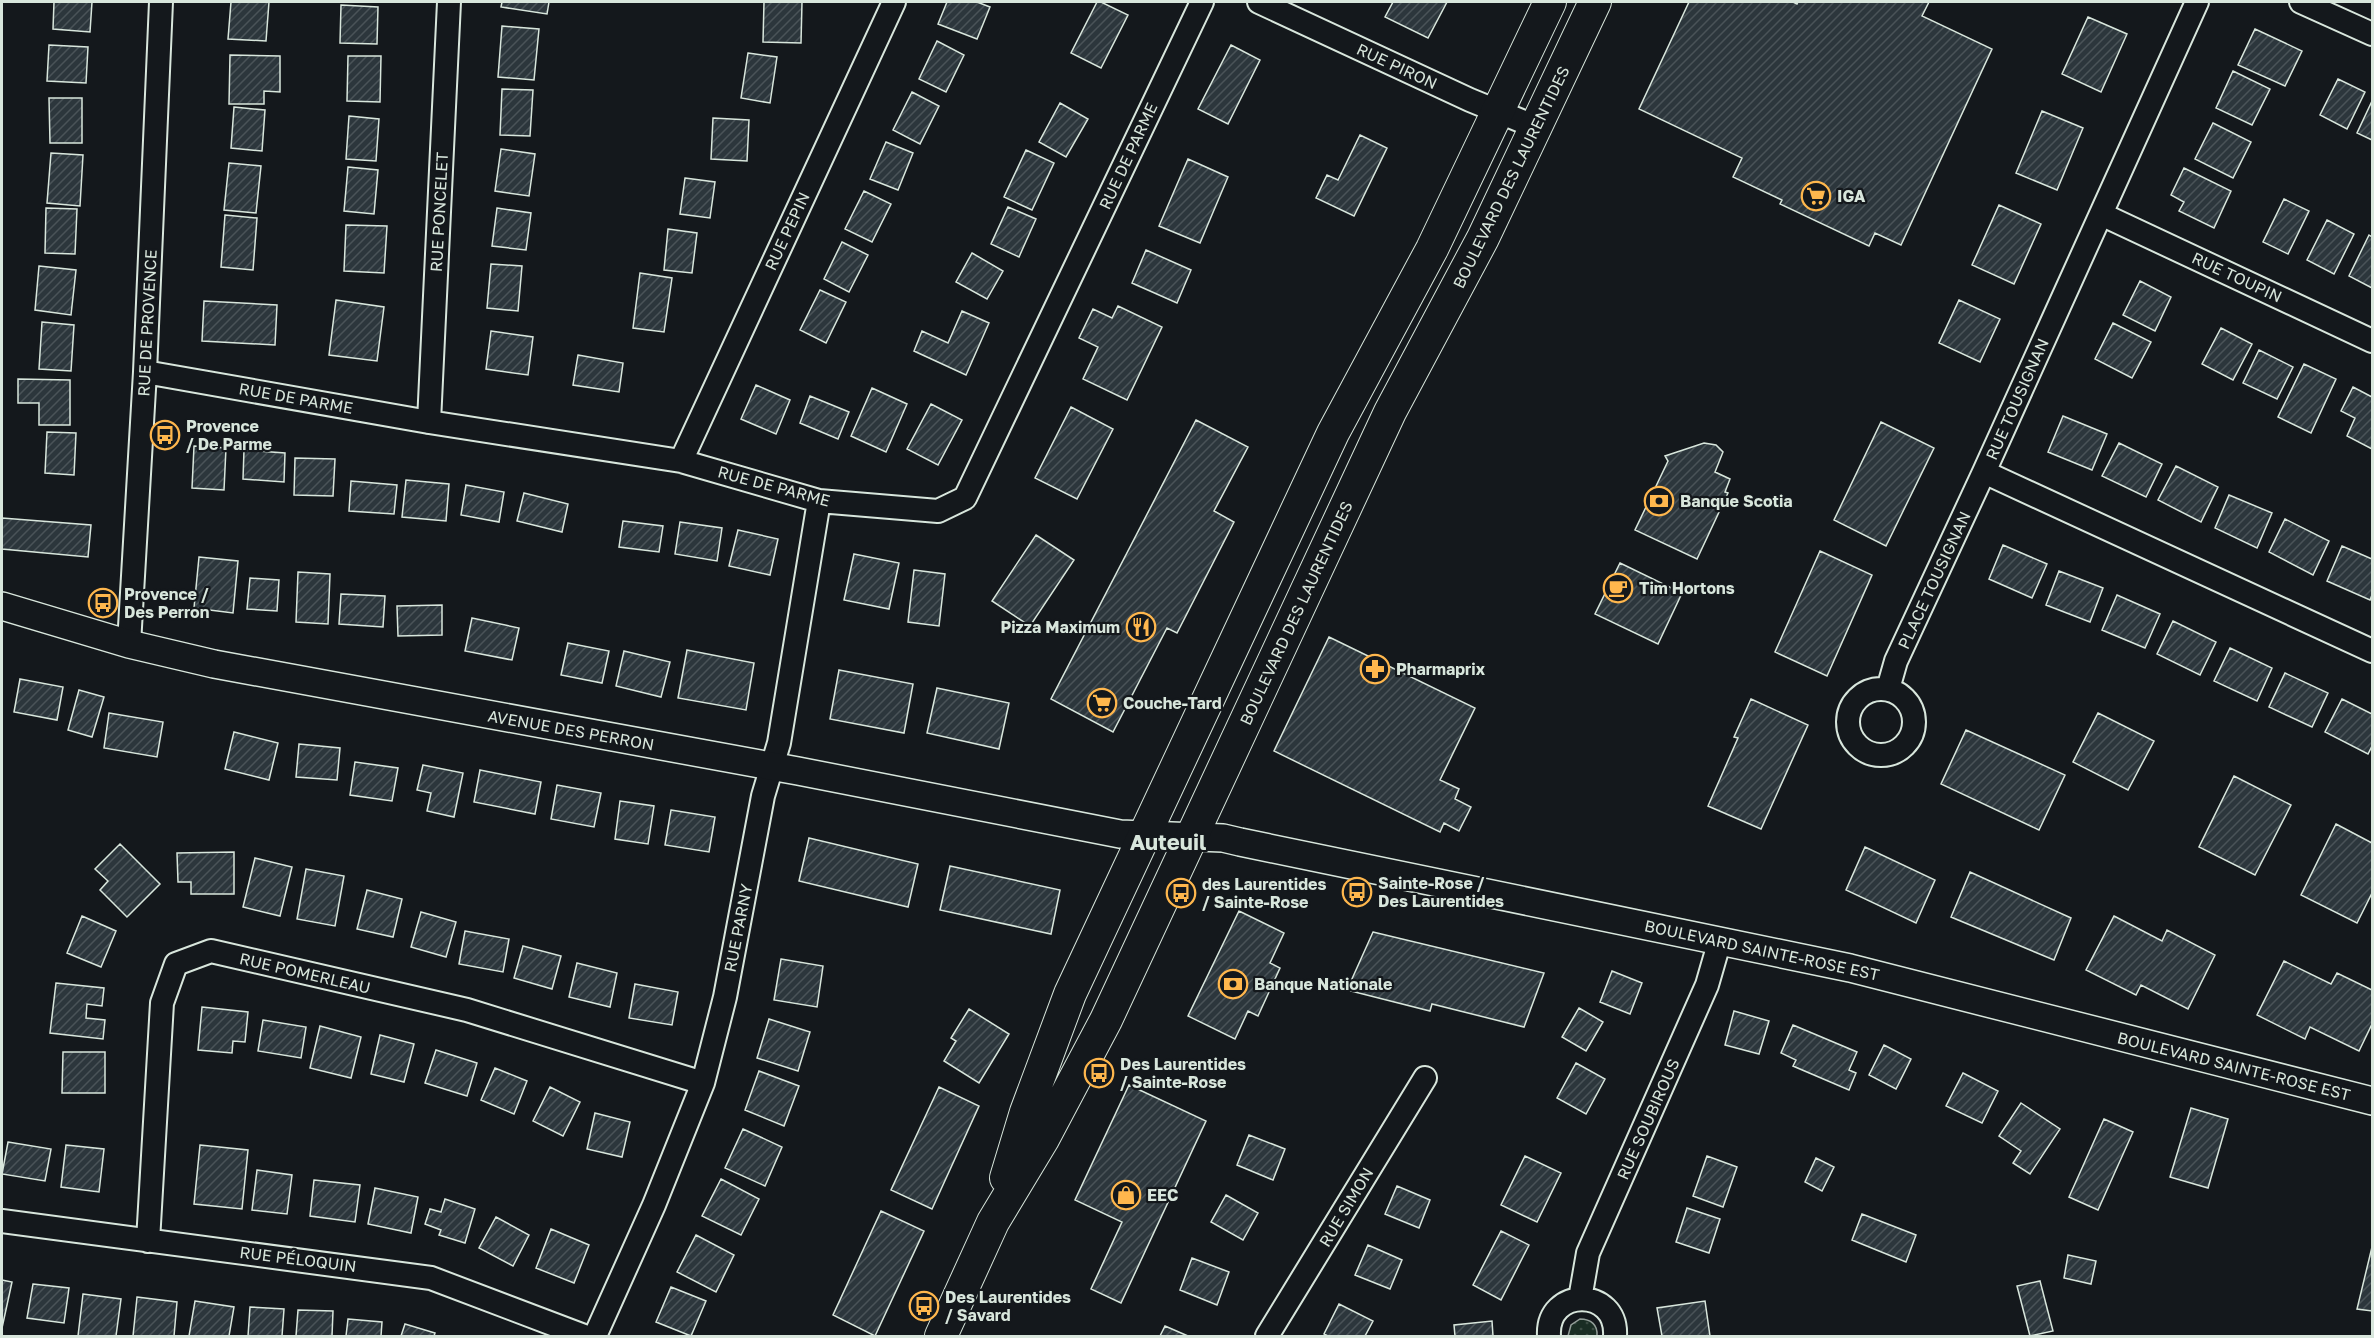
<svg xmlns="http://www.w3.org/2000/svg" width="2374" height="1338" viewBox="0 0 2374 1338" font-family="'Golos Text',sans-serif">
	<defs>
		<pattern id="grass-dots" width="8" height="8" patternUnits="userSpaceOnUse" patternTransform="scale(1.5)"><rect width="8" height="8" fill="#1a2d24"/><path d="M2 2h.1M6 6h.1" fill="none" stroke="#3b4b43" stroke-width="1.8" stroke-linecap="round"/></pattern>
		<pattern id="building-hatch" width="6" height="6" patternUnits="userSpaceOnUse" patternTransform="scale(1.5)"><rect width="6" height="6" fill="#2c363c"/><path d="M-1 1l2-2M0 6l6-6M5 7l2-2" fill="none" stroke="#4a5358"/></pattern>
	</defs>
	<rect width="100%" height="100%" fill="#14181c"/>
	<!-- grass -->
	<path fill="url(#grass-dots)" stroke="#939e99" stroke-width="1.5" d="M1580,1319C1591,1319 1598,1325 1597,1336H1568L1571,1325Z"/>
	<!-- building -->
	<path fill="url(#building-hatch)" stroke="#d8e6dc" stroke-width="1.5" d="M54,2H92L90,32L53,29Z
		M231,2H269L266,41L228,39Z
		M502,2H549L547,14L501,7Z
		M764,2H802L801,43L763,42Z
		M947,2H977L990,7L977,39L938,24Z
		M1097,2H1101L1128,15L1101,68L1071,53Z
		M1393,2H1447L1428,38L1385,17Z
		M1689,2H1793L1797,4L1798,2H1929L1922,16L1992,49L1901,245L1875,233L1869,246L1780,204L1782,200L1733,177L1742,158L1639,109Z
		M341,5L378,7L377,44L340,43Z
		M2088,17L2127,34L2101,92L2062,74Z
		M502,26L539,29L534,80L498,77Z
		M2255,29L2302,51L2285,86L2238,65Z
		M937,41L964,55L946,92L919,79Z
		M49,45L88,47L86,83L47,81Z
		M1231,45L1260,60L1228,124L1198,109Z
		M748,53L777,57L770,103L741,98Z
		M230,55L280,56V92L264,91V104H229Z
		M348,56H381L380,102L347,101Z
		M2233,71L2270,89L2252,125L2216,108Z
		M2338,79L2365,92L2347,129L2320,115Z
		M502,89L533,90L530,136L500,135Z
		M912,92L939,106L920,144L893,130Z
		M49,98H82V143H50Z
		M2372,101V140L2357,133Z
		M1060,103L1088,119L1066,157L1039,142Z
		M234,107L265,110L262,151L231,148Z
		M2042,111L2083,128L2057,190L2016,173Z
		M349,116L379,119L376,161L346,159Z
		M713,118L749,120L747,161L711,159Z
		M2213,123L2251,142L2233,178L2195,159Z
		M1360,135L1387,148L1354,216L1316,198L1327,175L1338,180Z
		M886,142L913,153L898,190L870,179Z
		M501,149L535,154L529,196L495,191Z
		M1026,150L1054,163L1032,210L1004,197Z
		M51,153L83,155L80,206L47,203Z
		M1188,159L1228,177L1200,243L1159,226Z
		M229,163L261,166L256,213L224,210Z
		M348,167L378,170L374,214L344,211Z
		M2184,168L2231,191L2214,228L2179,211L2184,202L2171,195Z
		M685,178L715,182L710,218L680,214Z
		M864,191L891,204L872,242L845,229Z
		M2284,199L2309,211L2288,254L2263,242Z
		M1999,205L2041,224L2014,284L1972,265Z
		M1008,207L1036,219L1019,257L991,244Z
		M46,208L77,209L75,254L45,253Z
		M497,208L531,213L526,250L492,246Z
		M225,215L257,218L253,270L221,267Z
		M2327,220L2354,234L2334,274L2307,260Z
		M346,225L387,226L384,273L344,271Z
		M668,229L697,233L692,273L664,270Z
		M2369,235L2372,237V288L2349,276Z
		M842,242L868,255L849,292L824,279Z
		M1146,250L1191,270L1177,303L1132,283Z
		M972,253L1003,271L987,299L956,282Z
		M491,264L522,266L518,311L487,308Z
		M39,266L76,270L71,315L35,310Z
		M640,273L672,278L664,332L633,328Z
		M2140,281L2171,297L2155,331L2123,315Z
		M820,290L846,302L826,343L800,330Z
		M336,300L384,307L377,361L329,355Z
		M1959,300L2000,319L1980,362L1939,343Z
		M204,301L277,305L275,345L202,341Z
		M1118,306L1162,327L1127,400L1083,379L1098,347L1079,338L1093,309L1112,318Z
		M962,311L989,323L966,375L914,351L922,331L948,343Z
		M42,322L74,325L71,371L39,369Z
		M2113,323L2151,342L2132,378L2095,359Z
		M2221,328L2252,344L2233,380L2202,364Z
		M491,331L533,337L528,375L486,369Z
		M2259,350L2293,367L2277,399L2243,383Z
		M578,355L623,363L619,392L573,385Z
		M2304,364L2336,379L2311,433L2278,417Z
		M18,379L70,380V425H39V403H18Z
		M756,385L790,400L776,434L741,419Z
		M2353,387L2372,397V449L2347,436L2355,418L2341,411Z
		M872,388L907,404L886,452L851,436Z
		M810,396L849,412L838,439L800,423Z
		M931,404L962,420L938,465L907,449Z
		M1071,407L1113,429L1077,499L1035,478Z
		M2063,416L2107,434L2092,470L2048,452Z
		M1196,420L1248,447L1214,511L1234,522L1177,633L1167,628L1113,732L1051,699Z
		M1881,422L1934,448L1886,546L1834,520Z
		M47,432L76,433L74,475L45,473Z
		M1704,443L1716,445L1723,452L1715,472L1730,479L1725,492L1728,493L1697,559L1635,530L1668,461L1665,456Z
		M2119,443L2162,464L2146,497L2102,476Z
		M194,446L226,448L224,490L192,488Z
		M244,450L285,453L284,482L243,479Z
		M295,458L335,459L333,496L294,495Z
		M2176,466L2218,487L2201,522L2158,500Z
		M406,480L449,484L446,521L402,517Z
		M351,481L397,485L394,514L349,511Z
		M466,485L504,492L499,522L461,515Z
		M524,493L568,504L562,532L517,521Z
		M2229,495L2272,513L2257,548L2215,528Z
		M2,518L91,525L88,557L2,549Z
		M2285,519L2329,541L2313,575L2269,552Z
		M623,521L663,526L659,552L619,547Z
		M680,522L722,528L717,561L675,554Z
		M738,530L778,539L770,575L729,566Z
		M1036,535L1074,560L1030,626L992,601Z
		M2003,545L2047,564L2032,598L1989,579Z
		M2342,546L2372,559V595L2370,600L2327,581Z
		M1820,551L1872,575L1827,676L1775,652Z
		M854,554L899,563L889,609L844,600Z
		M199,557L238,561L233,613L194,608Z
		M1620,563L1682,593L1658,644L1595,614Z
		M914,570L945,574L939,626L908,622Z
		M2059,571L2103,588L2090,622L2046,605Z
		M298,572L330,574L328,624L296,622Z
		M250,578L279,580L277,611L247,609Z
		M341,594L385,596L383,627L339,624Z
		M2117,595L2160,614L2145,648L2102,630Z
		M442,605V635L398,636L397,606Z
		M472,618L519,628L512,660L465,651Z
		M2173,621L2216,642L2200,675L2157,654Z
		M1329,637L1475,708L1440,780L1459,789L1455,799L1471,807L1459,831L1444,823L1440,832L1274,751Z
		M568,643L609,651L602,683L561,675Z
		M2230,648L2272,668L2257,701L2214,681Z
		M687,650L754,663L746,710L678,698Z
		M624,651L670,662L661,697L616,686Z
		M839,670L913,684L904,733L830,719Z
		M2285,673L2328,693L2312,727L2269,707Z
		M20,679L63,687L57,720L14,712Z
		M937,688L1009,703L999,749L927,733Z
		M79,690L104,697L92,737L68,730Z
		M1751,699L1808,725L1761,829L1708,806L1738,738L1734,737Z
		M2342,699L2372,714V746L2368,754L2325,732Z
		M109,713L163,722L157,757L104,748Z
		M2098,713L2154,741L2128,790L2073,762Z
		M1966,730L2065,775L2039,830L1941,784Z
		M234,732L278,743L269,780L225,769Z
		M299,744L340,748L337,780L296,777Z
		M355,762L398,768L392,801L350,795Z
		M423,765L463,773L454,817L427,811L431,793L417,790Z
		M480,770L541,782L535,814L474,802Z
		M2234,776L2291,805L2255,875L2199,847Z
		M557,785L601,793L594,827L551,819Z
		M620,801L654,806L648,844L615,839Z
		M671,810L715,817L709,852L665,845Z
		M2336,824L2372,843V893L2357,923L2301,895Z
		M809,838L918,864L908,907L799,881Z
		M120,844L160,884L127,917L100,890L108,881L95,869Z
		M1865,847L1935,880L1916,923L1846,890Z
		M234,852V894H191V882H178L177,853Z
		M255,858L292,867L280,916L243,907Z
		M950,866L1060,890L1051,934L940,910Z
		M306,869L344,876L335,926L297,919Z
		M1970,872L2071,918L2054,960L1951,917Z
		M367,890L402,899L393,937L357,929Z
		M1239,911L1284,933L1270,963L1280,968L1258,1016L1248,1011L1235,1039L1188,1016Z
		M421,912L456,922L446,957L411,947Z
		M82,916L116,931L101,967L67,953Z
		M2114,916L2162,941L2167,930L2215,955L2188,1009L2141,985L2136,995L2086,970Z
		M465,931L509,939L503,972L459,964Z
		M1373,932L1544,973L1524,1027L1432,1004L1430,1011L1347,990Z
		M523,946L561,956L552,989L514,978Z
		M781,959L823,966L817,1007L774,1000Z
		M2284,961L2331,984L2337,973L2372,990V1024L2359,1051L2310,1027L2305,1039L2257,1015Z
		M577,963L617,973L610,1007L569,997Z
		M1612,971L1642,983L1630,1014L1600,1002Z
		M56,983L104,988L102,1006L87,1004L86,1018L105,1020L103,1039L50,1033Z
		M635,984L678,992L672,1025L629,1018Z
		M202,1007L248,1012L245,1042L233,1041L232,1053L198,1050Z
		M1579,1008L1603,1022L1586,1051L1562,1037Z
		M969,1009L1009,1034L979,1083L944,1061L956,1041L951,1038Z
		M1734,1011L1769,1021L1759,1054L1725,1045Z
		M769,1019L810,1032L798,1071L757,1058Z
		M263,1020L306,1027L301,1058L258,1051Z
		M1793,1025L1857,1052L1849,1070L1856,1073L1849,1090L1793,1066L1796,1060L1781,1053Z
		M320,1026L361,1037L351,1078L310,1068Z
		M380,1035L414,1044L404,1082L371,1074Z
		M1884,1045L1911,1059L1896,1089L1869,1075Z
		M436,1050L477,1063L467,1096L425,1083Z
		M63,1052H105V1093H62Z
		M1576,1063L1605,1079L1586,1114L1557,1098Z
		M495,1068L527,1081L514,1114L481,1100Z
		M759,1071L799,1086L784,1126L745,1110Z
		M1963,1073L1998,1091L1982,1123L1946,1106Z
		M1129,1085L1206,1121L1121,1303L1091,1289L1122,1222L1075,1200Z
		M550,1087L580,1102L563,1136L533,1121Z
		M939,1087L979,1106L932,1209L891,1190Z
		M2021,1103L2060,1129L2030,1174L2013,1163L2021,1151L1999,1136Z
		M2191,1108L2228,1119L2208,1188L2170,1177Z
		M595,1113L630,1122L622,1157L587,1149Z
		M2104,1119L2133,1132L2098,1210L2069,1197Z
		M743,1129L782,1147L765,1186L725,1168Z
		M1249,1135L1285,1149L1273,1180L1237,1165Z
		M8,1142L51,1149L45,1181L2,1174Z
		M66,1145L104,1149L99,1192L61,1187Z
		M200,1145L248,1150L242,1209L194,1204Z
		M1525,1156L1561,1173L1537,1222L1501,1205Z
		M1707,1156L1737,1167L1723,1207L1693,1196Z
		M1816,1158L1834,1167L1822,1191L1805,1182Z
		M257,1170L292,1175L287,1214L252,1210Z
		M721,1179L759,1199L741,1235L702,1216Z
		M314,1180L360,1185L355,1222L310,1216Z
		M1397,1186L1430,1200L1419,1228L1385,1214Z
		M375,1188L418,1197L411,1233L368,1224Z
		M1226,1195L1258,1213L1243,1240L1211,1222Z
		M445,1199L475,1209L465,1243L439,1235L441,1230L425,1224L430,1209L441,1212Z
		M1687,1208L1720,1219L1709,1253L1676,1242Z
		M881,1211L924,1231L875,1336L833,1315Z
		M1862,1214L1916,1235L1906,1262L1852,1240Z
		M496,1217L529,1235L513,1266L479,1248Z
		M551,1229L589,1245L574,1283L536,1268Z
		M1501,1231L1529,1245L1501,1300L1473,1285Z
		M696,1235L734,1255L716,1292L677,1272Z
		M1368,1245L1402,1260L1390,1289L1355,1275Z
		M2372,1247V1311L2357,1309Z
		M2068,1255L2096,1261L2091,1284L2064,1278Z
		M1192,1258L1229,1272L1217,1305L1180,1290Z
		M2,1280L12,1282L2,1328Z
		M2040,1281L2053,1331L2030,1336L2017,1286Z
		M33,1284L69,1288L64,1323L27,1318Z
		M671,1287L706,1301L691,1336L656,1322Z
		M83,1294L121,1299L116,1336H78Z
		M137,1297L177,1302L174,1336H133Z
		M195,1301L234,1307L229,1336H189Z
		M1705,1301L1710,1336H1662L1657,1308Z
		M1339,1304L1373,1321L1365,1336H1328L1324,1334Z
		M250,1307L284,1309L282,1336H248Z
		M298,1310L333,1311L332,1336H296Z
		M348,1319L382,1322L381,1336H346Z
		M1492,1321L1493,1336H1455L1454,1325Z
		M405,1324L435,1333L434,1336H401Z
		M1165,1326L1188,1336H1160Z"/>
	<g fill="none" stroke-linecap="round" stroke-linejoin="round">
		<!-- minor casing -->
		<g stroke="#d8e6dc" stroke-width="26">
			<path id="minor" d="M1259,2L1470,100L1536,127
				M2301,2L2372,34
				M2101,214L2372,341
				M145,372L429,422L681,461L819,501L938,511L965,498L1202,2
				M429,422L449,2
				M681,461L894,2
				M1984,472L2372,651
				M129,644L145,372L161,2
				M1888,689L1896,661L1984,472L2197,2
				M1848 722a33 33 0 1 1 66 0a33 33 0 1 1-66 0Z
				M2,1221L431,1278L584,1336
				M148,1241L162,1003L176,964L211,951L467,1010L703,1083
				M1580,1299L1588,1253L1707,985L1720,940
				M595,1336L654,1205L703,1083L725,997L763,796L779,743L819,501
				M1267,1336L1425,1078
				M1549,1336C1546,1287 1618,1287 1615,1336"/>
		</g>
		<!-- tertiary casing -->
		<g stroke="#d8e6dc" stroke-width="30">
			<path id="tertiary" d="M2,606L129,644L214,664L798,771L1120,834L1223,838L1240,842L1850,968L2372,1101"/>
		</g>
		<!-- secondary casing -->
		<g stroke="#d8e6dc" stroke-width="34">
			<path id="secondary" d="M1006,1178L1026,1112L1070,994L1333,433L1432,249L1550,2
				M941,1336L993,1222L1043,1139L1106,1020L1390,412L1483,238L1595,2"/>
		</g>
		<!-- minor -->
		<use href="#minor" stroke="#14181c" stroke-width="22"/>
		<!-- tertiary -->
		<use href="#tertiary" stroke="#14181c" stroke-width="27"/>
		<!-- secondary -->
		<use href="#secondary" stroke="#14181c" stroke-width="32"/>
	</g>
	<!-- icons -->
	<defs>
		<g id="supermarket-ring" transform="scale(1.5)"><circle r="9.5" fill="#14181c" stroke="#ffb74d" stroke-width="1.5"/><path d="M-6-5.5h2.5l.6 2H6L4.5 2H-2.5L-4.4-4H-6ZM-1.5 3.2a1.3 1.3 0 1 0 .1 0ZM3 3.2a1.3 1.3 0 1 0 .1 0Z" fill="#ffb74d"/></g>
		<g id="bus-ring" transform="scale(1.5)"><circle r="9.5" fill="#14181c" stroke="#ffb74d" stroke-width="1.5"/><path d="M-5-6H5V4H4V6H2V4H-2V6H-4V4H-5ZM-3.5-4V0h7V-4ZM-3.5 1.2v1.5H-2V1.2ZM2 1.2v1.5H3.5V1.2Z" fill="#ffb74d"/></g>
		<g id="bank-ring" transform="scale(1.5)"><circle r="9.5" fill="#14181c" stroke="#ffb74d" stroke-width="1.5"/><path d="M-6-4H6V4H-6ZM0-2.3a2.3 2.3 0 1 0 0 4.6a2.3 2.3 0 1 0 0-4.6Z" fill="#ffb74d"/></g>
		<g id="cafe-ring" transform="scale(1.5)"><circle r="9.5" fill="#14181c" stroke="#ffb74d" stroke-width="1.5"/><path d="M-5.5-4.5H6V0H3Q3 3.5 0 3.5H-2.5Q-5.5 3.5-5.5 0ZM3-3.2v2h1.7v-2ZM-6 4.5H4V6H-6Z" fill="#ffb74d"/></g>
		<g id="restaurant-ring" transform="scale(1.5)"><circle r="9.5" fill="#14181c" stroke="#ffb74d" stroke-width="1.5"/><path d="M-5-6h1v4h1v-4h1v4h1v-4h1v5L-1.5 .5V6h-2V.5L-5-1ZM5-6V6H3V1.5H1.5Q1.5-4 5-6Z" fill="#ffb74d"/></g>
		<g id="pharmacy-ring" transform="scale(1.5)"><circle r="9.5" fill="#14181c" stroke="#ffb74d" stroke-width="1.5"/><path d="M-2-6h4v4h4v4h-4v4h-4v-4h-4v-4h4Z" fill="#ffb74d"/></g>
		<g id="shop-ring" transform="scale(1.5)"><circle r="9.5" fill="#14181c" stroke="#ffb74d" stroke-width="1.5"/><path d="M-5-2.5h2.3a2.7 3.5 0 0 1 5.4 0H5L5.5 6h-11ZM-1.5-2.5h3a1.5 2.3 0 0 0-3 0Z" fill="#ffb74d"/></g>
	</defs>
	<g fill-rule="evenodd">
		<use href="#supermarket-ring" x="1816" y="196"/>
		<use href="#bus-ring" x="165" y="435"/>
		<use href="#bank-ring" x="1659" y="501"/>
		<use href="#cafe-ring" x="1618" y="588"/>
		<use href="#bus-ring" x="103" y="603"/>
		<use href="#restaurant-ring" x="1141" y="627"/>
		<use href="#pharmacy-ring" x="1375" y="669"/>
		<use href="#supermarket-ring" x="1102" y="703"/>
		<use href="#bus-ring" x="1357" y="892"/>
		<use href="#bus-ring" x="1181" y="893"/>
		<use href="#bank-ring" x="1233" y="984"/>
		<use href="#bus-ring" x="1099" y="1073"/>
		<use href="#shop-ring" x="1126" y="1195"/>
		<use href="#bus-ring" x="924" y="1306"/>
	</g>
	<g text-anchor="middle" stroke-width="4.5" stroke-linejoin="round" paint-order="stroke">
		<!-- street labels -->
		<g font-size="16" fill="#d8e6dc" stroke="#14181c">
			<text transform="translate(1397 66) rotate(25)" y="6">RUE PIRON</text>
			<text transform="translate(1128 156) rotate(-65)" y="6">RUE DE PARME</text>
			<text transform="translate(1511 177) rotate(-64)" y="6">BOULEVARD DES LAURENTIDES</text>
			<text transform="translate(439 212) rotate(-87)" y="6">RUE PONCELET</text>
			<text transform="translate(787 231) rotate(-65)" y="6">RUE PEPIN</text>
			<text transform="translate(2237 277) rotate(25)" y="6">RUE TOUPIN</text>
			<text transform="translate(147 323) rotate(-87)" y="6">RUE DE PROVENCE</text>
			<text transform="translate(296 398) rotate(10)" y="6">RUE DE PARME</text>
			<text transform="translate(2017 399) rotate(-66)" y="6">RUE TOUSIGNAN</text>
			<text transform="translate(774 486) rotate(15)" y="6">RUE DE PARME</text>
			<text transform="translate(1934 580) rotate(-65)" y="6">PLACE TOUSIGNAN</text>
			<text transform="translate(1296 613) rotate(-65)" y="6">BOULEVARD DES LAURENTIDES</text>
			<text transform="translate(571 730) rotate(10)" y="6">AVENUE DES PERRON</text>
			<text transform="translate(738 928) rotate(-79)" y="6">RUE PARNY</text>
			<text transform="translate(1762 950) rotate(12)" y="6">BOULEVARD SAINTE-ROSE EST</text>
			<text transform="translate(305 973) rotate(13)" y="6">RUE POMERLEAU</text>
			<text transform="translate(2234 1066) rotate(14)" y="6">BOULEVARD SAINTE-ROSE EST</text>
			<text transform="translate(1648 1119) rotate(-66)" y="6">RUE SOUBIROUS</text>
			<text transform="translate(1346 1207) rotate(-59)" y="6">RUE SIMON</text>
			<text transform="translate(298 1259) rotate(7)" y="6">RUE PÉLOQUIN</text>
		</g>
		<!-- poi labels -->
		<g font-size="16" font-weight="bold" fill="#d8e6dc" stroke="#14181c" text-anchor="start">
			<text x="1837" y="202">IGA</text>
			<text x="186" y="432">Provence<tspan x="186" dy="18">/ De Parme</tspan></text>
			<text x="1680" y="507">Banque Scotia</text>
			<text x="1639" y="594">Tim Hortons</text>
			<text x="124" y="600">Provence /<tspan x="124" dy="18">Des Perron</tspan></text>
			<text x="1120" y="633" text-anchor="end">Pizza Maximum</text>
			<text x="1396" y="675">Pharmaprix</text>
			<text x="1123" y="709">Couche-Tard</text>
			<text x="1378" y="889">Sainte-Rose /<tspan x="1378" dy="18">Des Laurentides</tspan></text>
			<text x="1202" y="890">des Laurentides<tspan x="1202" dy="18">/ Sainte-Rose</tspan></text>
			<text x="1254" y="990">Banque Nationale</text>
			<text x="1120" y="1070">Des Laurentides<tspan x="1120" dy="18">/ Sainte-Rose</tspan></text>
			<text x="1147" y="1201">EEC</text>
			<text x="945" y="1303">Des Laurentides<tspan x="945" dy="18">/ Savard</tspan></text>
		</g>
		<!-- district labels -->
		<g font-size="22" font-weight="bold" fill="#d8e6dc" stroke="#14181c">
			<text x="1168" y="850">Auteuil</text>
		</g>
	</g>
	<!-- border -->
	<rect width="2374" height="1338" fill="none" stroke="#d8e6dc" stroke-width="6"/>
</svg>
